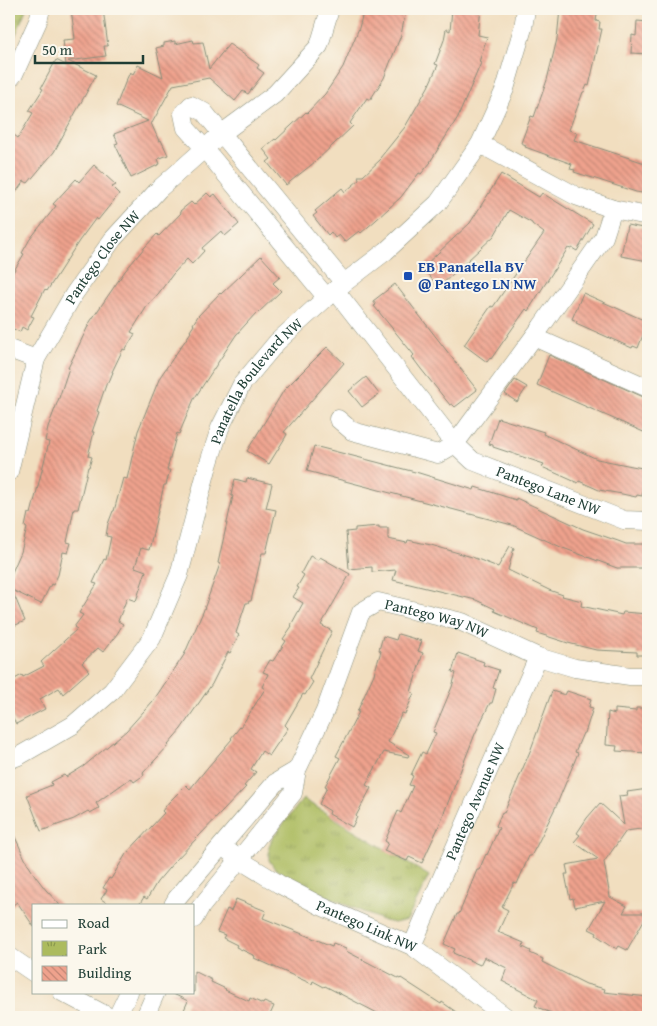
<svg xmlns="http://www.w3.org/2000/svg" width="657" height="1026" viewBox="0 0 657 1026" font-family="'Gentium Book Plus',serif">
	<defs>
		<pattern id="park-tufts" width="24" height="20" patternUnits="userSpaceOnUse" patternTransform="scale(1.25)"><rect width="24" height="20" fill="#acbb5e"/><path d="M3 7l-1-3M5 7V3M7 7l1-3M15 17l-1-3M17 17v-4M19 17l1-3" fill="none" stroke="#8b994e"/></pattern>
		<pattern id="building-back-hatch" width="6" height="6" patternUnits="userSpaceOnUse" patternTransform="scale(1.25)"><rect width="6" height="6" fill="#efa28d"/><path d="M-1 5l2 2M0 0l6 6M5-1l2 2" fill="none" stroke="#c18574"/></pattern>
	</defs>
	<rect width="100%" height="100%" fill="#fbf7ec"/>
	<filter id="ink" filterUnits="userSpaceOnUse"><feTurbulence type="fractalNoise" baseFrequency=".02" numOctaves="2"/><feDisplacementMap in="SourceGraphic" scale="10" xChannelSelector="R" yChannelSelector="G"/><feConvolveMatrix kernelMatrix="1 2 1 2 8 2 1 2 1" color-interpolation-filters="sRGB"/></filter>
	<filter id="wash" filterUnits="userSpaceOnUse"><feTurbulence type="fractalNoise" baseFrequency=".0096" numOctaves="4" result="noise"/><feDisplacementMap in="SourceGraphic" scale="20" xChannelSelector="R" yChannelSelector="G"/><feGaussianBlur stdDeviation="1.12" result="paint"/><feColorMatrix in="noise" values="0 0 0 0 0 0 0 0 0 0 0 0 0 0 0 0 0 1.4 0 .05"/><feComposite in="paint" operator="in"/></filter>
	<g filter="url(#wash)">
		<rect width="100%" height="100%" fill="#f1debf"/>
		<!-- park -->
		<path fill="url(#park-tufts)" stroke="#667c49" d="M9,9H26L9,51Z
			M303,799L429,876L407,920L394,923L384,921L301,885L275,869L269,860V846L273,837Z"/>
		<g id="blocks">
			<!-- building -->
			<path fill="url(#building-back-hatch)" d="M71,9H103L108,46H104L106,56L68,61L96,75L54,152L28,183L24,181L9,202V141L14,135L18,138L33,113L29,111L43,89L41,88L56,60L66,65L63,40L75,39Z
				M364,9H396L406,11L401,35L384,78L370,100L367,98L350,123L353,126L315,162L286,185L267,162L271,159L263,149L275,139L276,140L306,112L307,113L325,94L343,67L359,28Z
				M452,9H481L478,35L487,37L479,62L481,63L458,117L430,162H431L421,174L419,173L401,197L376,220L361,233L359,231L345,242L339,235L335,238L331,232L328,235L313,216L317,213L315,211L342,188L345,192L359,180L358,176H363L381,159L380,158L405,127L428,87L438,65L435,64L444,40L446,29L450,31Z
				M560,9H598L596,21L600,22L599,29H602L589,86L587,85L584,92H583L569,130L577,133L574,140L648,164V194L636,192L574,172L575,170L570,169L572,164L525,147L526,145L521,143L531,116L534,117L547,80L557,39Z
				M637,21L648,22V54L631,53L632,35L636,36Z
				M193,40L194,43L203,42L209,69L229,44L259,65L257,68L264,73L248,94L243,91L235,101L209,78L173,85L152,123H151L159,141L161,140L168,155L158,159L160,164L131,178L115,144L118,143L114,134L148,121L116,106L125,83L130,72L133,74L138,65L163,77L156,48L164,46V43L175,41V44Z
				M94,165L116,185L112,187L119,194L98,220L96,218L79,241L47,291L45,289L31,316L34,317L27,330L22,327L20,332L9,327V279L24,254L22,253L30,239L56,206L53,204L76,179L79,182Z
				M501,174L539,197L542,193L593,224L577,251L572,248L571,249L568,248L528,311L526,309L491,359L490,358L487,362L464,345L491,306L493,307L544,233L532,224V223L509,210L494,236L439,287L422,268L470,223Z
				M207,193L211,197L215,194L239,224L225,236L221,231L202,248L204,251L192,264L187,259L173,274L158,294L150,303H149L131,332L135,334L125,350L123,349L112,372H113L109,382H107L97,411L99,412L92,432H94L88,456L92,457L89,467H88L78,509H74L67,542L71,543L68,553L63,552L58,575L53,585L51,584L41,604L12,590L25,621L9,628V579L21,552L27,528L25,527L28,513L31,514L49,442L45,441L48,427L59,398L69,368H68L90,322L125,271L145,247L157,234L159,236L181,213L180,211L191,202L194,205Z
				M627,225L648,229V261L621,256Z
				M261,256L280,277L273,283L281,291L257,314L256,313L236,335L194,399L179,434L177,433L167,470H170L166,485H164L149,550L141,548L135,567L146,571L136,601L127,598L118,621L123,624L117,634L103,652L98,648L82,663L89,671L63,694L59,688L40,699L45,709L16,724L9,710V682L22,675L23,677L44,666L41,662L77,629L74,627L83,615L79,613L97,584L93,583L104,559L106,560L111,537L106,536L108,524L113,511H114L123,478L127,479L138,431L160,377L191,332L190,331L194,325L193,324L198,316L220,293L221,294Z
				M395,284L477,390L455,407L452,404L450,405L421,369L412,357L414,355L374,306L376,305L373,301Z
				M583,293L648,322L638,348L633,346L632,348L576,323L577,321L572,319Z
				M327,347L344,363L284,432L287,434L285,438L269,464L247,451L284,390Z
				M549,355L648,399V434L537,385Z
				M366,377L379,394L362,407L349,391Z
				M515,380L527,387L517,402L505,394Z
				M498,418L544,432L543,434L597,459L647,469L642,496L637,495L636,497L622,494L599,490L579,481L578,483L542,467L544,464L493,447V445L489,444Z
				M314,446L419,473L474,490L475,487L516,500V498L583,529L618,541L626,544H648V568H617L563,548L512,525L307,471Z
				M247,478L272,484L266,508L276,510L266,553H262L251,601H249L248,603H246L236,633L239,635L230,653L228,652L212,684L181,729L168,744L169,745L143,773L144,775L134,782L131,778L96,803L99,808L90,813L88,811L74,819L41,831L27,795L52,785L51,782L64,775L66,777L84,766L126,731L153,701L184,655L203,612L220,564L218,563L233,496L231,495L235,479L246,482Z
				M379,526V528H388V539L407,543L408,540L431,545L472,557L498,567L510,546L514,548L508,570L549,590L563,595L562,596L582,601L581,606L622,615L623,612L648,614V655H637V652L596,650L568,643L537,633L538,630L494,611L495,609L476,600L393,580L396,570L372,572V567L349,569L346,532L355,531V528Z
				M310,556L318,560L320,557L350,574L321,625L332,631L309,679L313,682L305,695L303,694L285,725L288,728L269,756L262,751L251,769L256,772L244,786L246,787L174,862L157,882L147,899L144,897L139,905H110L101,899L107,890L103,888L109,878L111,879L126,854L164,813L162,811L169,802L186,785L190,789L208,767L232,739L231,738L244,722L265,689L262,687L268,674L263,672L270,660L273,661L286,641L283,639L292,626L291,625L303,603L293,597L299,588L297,587L304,575L301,573Z
				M398,634L422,641L418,651L423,653L411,692L414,693L405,714L402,713L388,742L409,755L408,757L384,752L366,785L371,788L356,816L357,817L352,827L329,814L330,811L319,804L327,787L325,786L340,758L336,756L359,712H357L374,674L381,651L379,650L383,636L396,640Z
				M458,653L484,662L483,665L499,670L493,688L496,689L492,703H490L475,734L438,828L422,863L409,857L407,861L384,851L388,843L385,841L398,811L401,813L413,786L409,785L413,776L411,775L422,752L426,754L436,733L433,732L452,687L456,673L452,672Z
				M552,691L565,695L567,691L591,699L589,707L593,708L585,733H583L575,752L578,753L557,804L537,845L531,856H529L517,884L514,883L502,907L508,910L498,932L524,943L523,947L531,951L530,953L543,959L542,962L586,984L605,989L604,992L648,997V1017H560L535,1006L538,1000L502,981L507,968L484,957L480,965L453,953L455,949L444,944L457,914H459L477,870H479L486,854L487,855L499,828L496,826L502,812L504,813L531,749Z
				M636,708H648V753L616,751L617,746L606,745L608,712L615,714V709L636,711Z
				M648,789V828L626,831L604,862L610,897L627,906L623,913H648L627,950L619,946L617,949L596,935L597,933L589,929L605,901L575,907L573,898L570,899L565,874H568L566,865L598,859L574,842L580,835L577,833L587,818L600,803L624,825L619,796L628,795L627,792Z
				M9,824L27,863L36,877L46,890L60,905H34V927L17,902L9,908Z
				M236,899L266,911L263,918L332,946L333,943L346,948V951L400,979L401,978L441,1004L442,1002L463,1017H385L325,986L324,987L313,981L312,984L254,958L255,956L236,947L237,945L223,938L225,935L217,932L227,909L231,911Z
				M194,971L212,980L211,982L226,989L225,990L249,1001L250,998L263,1004L264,1002L274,1006L269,1017H201L184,1010L188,1001L169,992H194Z"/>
		</g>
	</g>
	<g filter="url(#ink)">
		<use href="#blocks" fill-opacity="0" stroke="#888e7a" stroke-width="1"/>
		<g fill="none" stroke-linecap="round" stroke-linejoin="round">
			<!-- minor casing -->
			<g stroke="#888e7a" stroke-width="19">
				<g id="minor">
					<path d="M9,80L14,74L38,21L41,9"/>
					<path d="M480,144L576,196L613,209L648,216"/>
					<path id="s1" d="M335,290L455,444L473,461L624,520L648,521"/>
					<path d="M327,298L204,148L186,128L183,114L191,105L204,112L344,283"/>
					<path d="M534,337L648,388"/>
					<path d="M9,349L36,359"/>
					<path d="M338,419L352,431L438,454L455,444L541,327L604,237L613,209"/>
					<path id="s2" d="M9,472L36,359L74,294L113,239L159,189L221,134L275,94L319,46L330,9"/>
					<path id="s3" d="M9,760L19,756L73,725L112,691L152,638L179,575L207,469L220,428L242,384L277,342L335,290L386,251L438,203L480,144L505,89L523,28L526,9"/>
					<path id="s4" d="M222,846L240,860L279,884L321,906L412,946L506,1017"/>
					<path d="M173,905L177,898L275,783L297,770"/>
					<path id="s5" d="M194,919L200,908L293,793L297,770L325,711L361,612L378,602L462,622L538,657L575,668L630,676H648"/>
					<path id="s6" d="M412,946L538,657"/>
					<path d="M9,956L34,973"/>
					<path d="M62,992L109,1017"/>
					<path d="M117,1017L129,992"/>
					<path d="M145,1017L156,992"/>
				</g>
			</g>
			<!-- minor -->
			<use href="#minor" stroke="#fff" stroke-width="18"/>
		</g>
	</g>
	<!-- markers -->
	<rect fill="#1a4fb4" stroke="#fbf7ec" stroke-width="2" x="403" y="271" width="10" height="10" rx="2.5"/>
	<g text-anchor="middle" stroke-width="4" stroke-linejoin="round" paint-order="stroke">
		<!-- street labels -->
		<g font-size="15" fill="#1f3d34" stroke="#fbf7ec">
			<text dy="5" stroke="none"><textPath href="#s2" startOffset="238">Pantego Close NW</textPath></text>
			<text dy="5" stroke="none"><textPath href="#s3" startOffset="472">Panatella Boulevard NW</textPath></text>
			<text dy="5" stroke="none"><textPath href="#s1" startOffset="301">Pantego Lane NW</textPath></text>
			<text dy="5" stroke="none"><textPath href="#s5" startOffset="435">Pantego Way NW</textPath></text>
			<text dy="5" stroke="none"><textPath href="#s6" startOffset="158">Pantego Avenue NW</textPath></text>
			<text dy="5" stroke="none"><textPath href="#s4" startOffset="166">Pantego Link NW</textPath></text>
		</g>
		<!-- transit labels -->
		<g font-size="15" font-weight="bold" fill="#164399" stroke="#fbf7ec" text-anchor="start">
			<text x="418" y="272">EB Panatella BV<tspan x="418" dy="17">@ Pantego LN NW</tspan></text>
		</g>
	</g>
	<!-- margin -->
	<rect width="657" height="1026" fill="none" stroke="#fbf7ec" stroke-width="30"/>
	<!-- legend -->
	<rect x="32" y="904" width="162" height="90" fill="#fbf7ec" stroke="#a3ada2"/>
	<rect x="42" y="920" width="25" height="8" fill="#ffffff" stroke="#a3ada2"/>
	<text x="78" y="928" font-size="15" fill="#1f3d34">Road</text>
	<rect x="42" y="941" width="25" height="15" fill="url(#park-tufts)" stroke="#a3ada2"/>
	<text x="78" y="954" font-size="15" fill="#1f3d34">Park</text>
	<rect x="42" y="966" width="25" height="15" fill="url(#building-back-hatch)" stroke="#a3ada2"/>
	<text x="78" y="978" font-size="15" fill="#1f3d34">Building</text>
	<!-- scale -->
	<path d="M35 55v8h108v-8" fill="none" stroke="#1f3d34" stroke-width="2.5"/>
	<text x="42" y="55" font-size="15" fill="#1f3d34" stroke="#fbf7ec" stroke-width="4" paint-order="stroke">50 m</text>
</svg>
